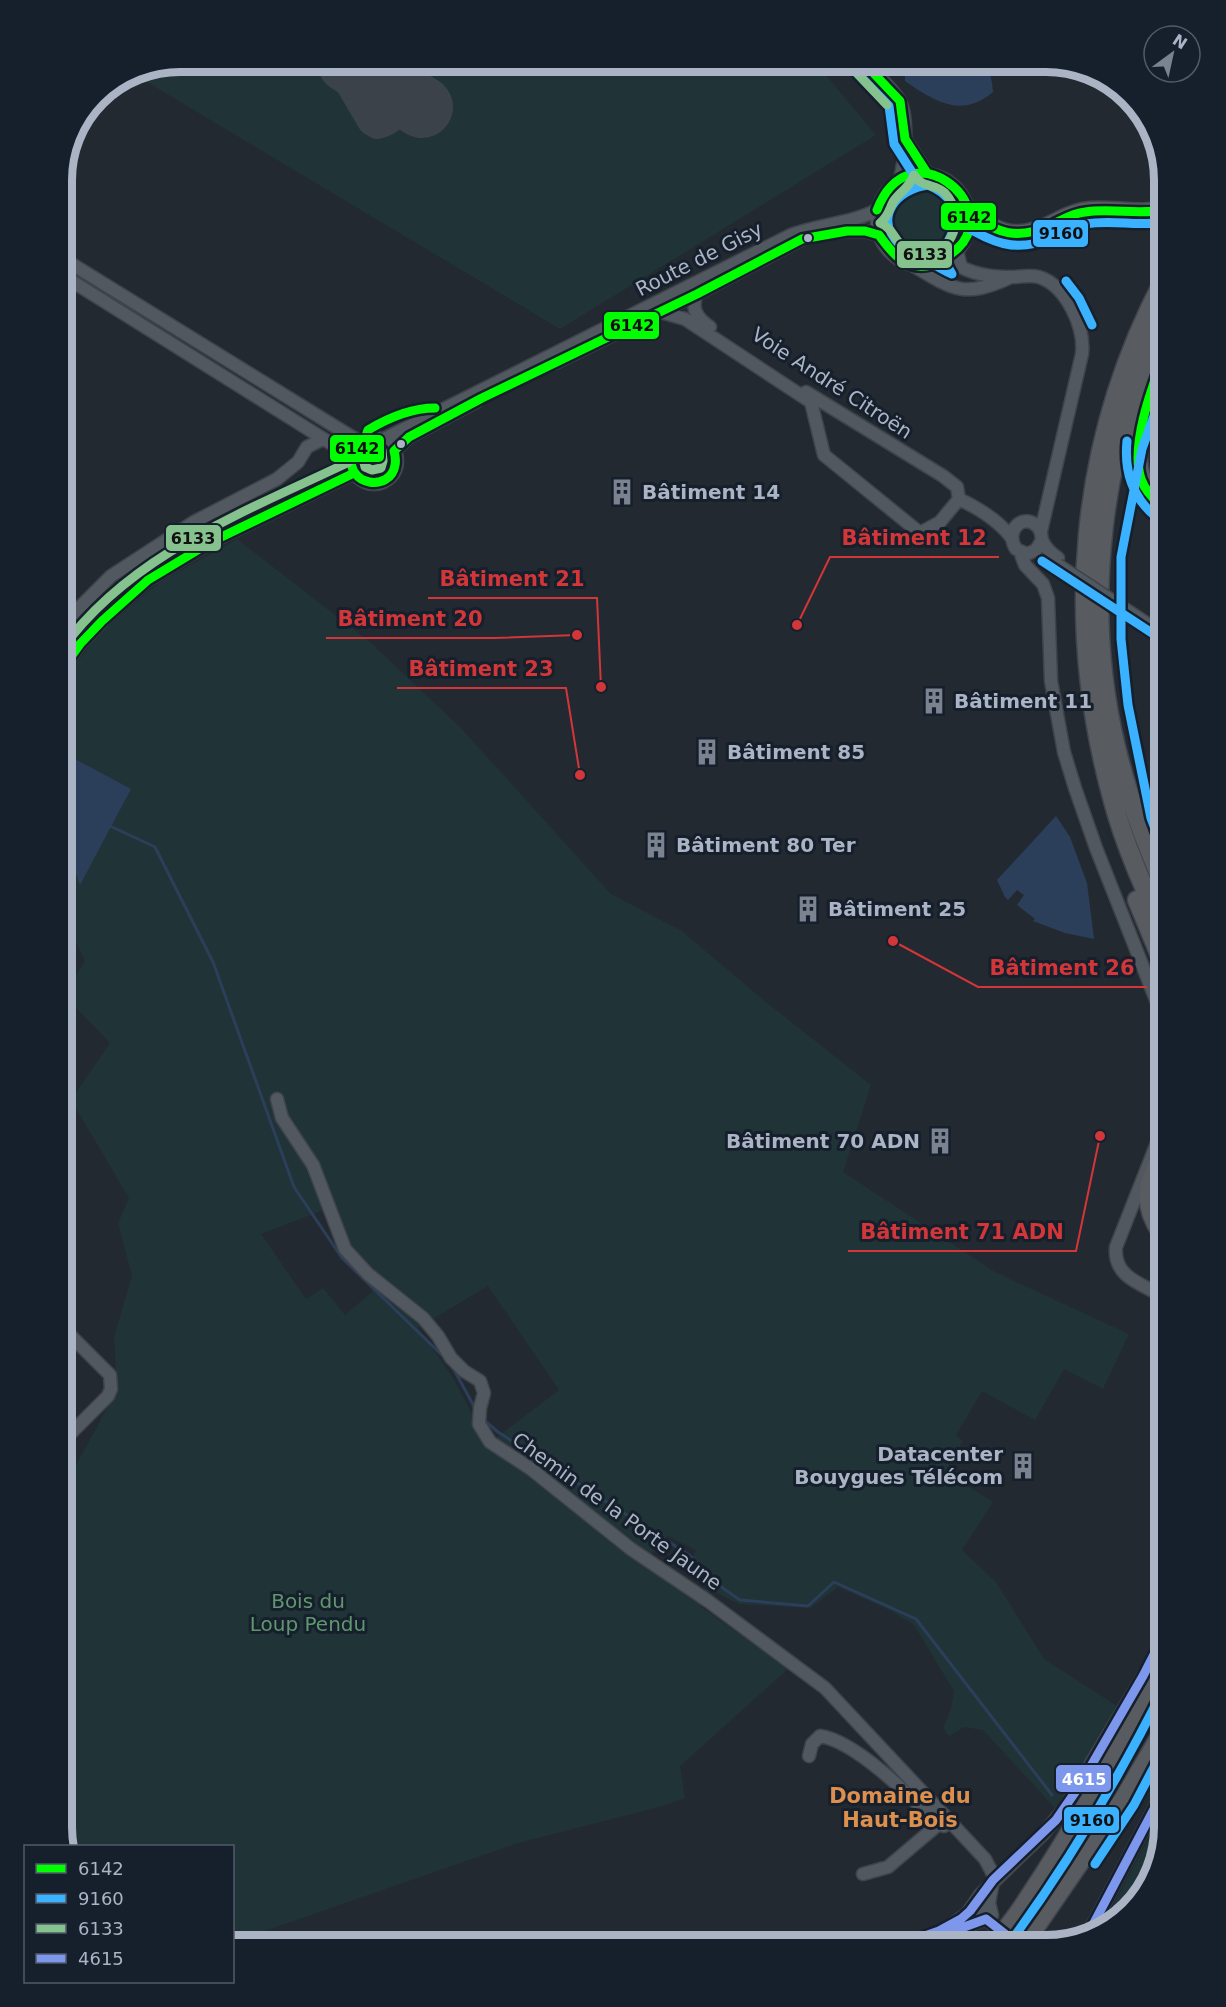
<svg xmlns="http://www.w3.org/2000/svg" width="1226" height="2007" viewBox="0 0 1226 2007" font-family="'DejaVu Sans',sans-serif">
	<rect width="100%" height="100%" fill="#232931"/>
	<!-- green -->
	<path fill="#203337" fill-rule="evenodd" d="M180,62H815L876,135L560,329L132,73Z
		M883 220a39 39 0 1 1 78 0a39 39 0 1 1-78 0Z
		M359 460a15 15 0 1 1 30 0a15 15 0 1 1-30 0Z
		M237,539L370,642L460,727L611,894L682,931L761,998L871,1085L843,1172L995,1272L1129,1334L1103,1389L1064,1369L1035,1420L982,1391L956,1435L963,1441L945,1472L993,1502L962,1550L996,1582L1044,1659L1117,1706L1082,1766L1055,1808L983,1730L964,1727L949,1736L943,1728L951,1709L954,1691L914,1625L889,1610L838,1587L811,1608L739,1604L711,1590L700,1606L788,1669L680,1766L685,1798L659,1807L518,1843L233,1942L232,1846H66L62,1827V1491L117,1390L114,1337L132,1276L118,1223L129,1198L71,1100L110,1043L64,995L85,961L68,925L62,928V682L100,632L160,582ZM332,1207L348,1245L375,1273L372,1292L345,1315L323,1288L306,1299L261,1234ZM488,1286L559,1390L488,1444L452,1376L418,1328ZM668,1536L696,1550L687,1570L708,1586L701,1594L650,1557L661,1540Z
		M1164,1810V1827L1145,1892L1098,1933Z"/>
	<!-- water -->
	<path fill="#2c3f5a" d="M908,62H978C991,70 992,79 993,92C961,119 934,101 905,81V64Z
		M62,752L131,789L80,885L62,836Z
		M1056,816L1070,837L1087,883L1094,939L1065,933L1033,921L1035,919L1017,905L1024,895L1017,890L1008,900L1005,897L997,880Z"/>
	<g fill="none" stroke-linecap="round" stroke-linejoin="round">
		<!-- stream -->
		<path stroke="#2c3f5a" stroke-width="3" d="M108,825L155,847L213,962L294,1187L342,1258L446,1359
			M452,1366L476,1410
			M484,1420L498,1432L689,1555L724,1589L740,1600L808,1606L834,1582L916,1619L1052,1795"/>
		<!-- taxiway -->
		<path stroke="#3c424a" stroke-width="24" d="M334,62L370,123L377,127C409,120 420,81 392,62"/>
		<!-- runway -->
		<path stroke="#3c424a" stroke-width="62" d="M348,62L422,107"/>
		<!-- minor casing -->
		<g stroke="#3f434a" stroke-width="15">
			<path id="minor" d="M863,62C875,74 891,86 899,100C909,116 905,161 900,179
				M905,139L927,173
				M877 220a46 46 0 1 1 92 0a46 46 0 1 1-92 0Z
				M957,251L961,267C978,276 996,277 1015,277C1023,276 1032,275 1039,277C1067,286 1085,328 1082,354L1041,531
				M62,258L360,442
				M914,266C953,290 965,298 1009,278
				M62,275L351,456
				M697,294C690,309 698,319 710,327
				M661,312L685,319L811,402L824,455L920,533L940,522L959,499C978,508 998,520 1011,537
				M555,363L697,294L802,239L823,234L847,231H865L879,235
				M806,392L943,476L957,487L959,499
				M351 461a23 23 0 1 1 46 0a23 23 0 1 1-46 0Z
				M382,440L791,235C819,224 850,224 877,210
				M394,451L409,437L477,401
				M1042,540L1036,550L1027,554L1016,549C1004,531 1023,512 1037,526C1042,531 1041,535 1042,540C1045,547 1052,554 1058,558
				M1020,552L1025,565L1043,584L1048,598L1051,681L1064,752L1075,788L1096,848L1160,1010L1164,1028
				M1131,613L1164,635
				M62,625L111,576L194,522L277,479L298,462L307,447L323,439
				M62,669L80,644L102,621L148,580L211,542L354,473
				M277,1099L282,1118L313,1165L345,1249L368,1274L423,1318L438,1336L451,1358L464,1371L480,1381L484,1393L480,1408L479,1424L490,1442L531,1469L631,1549L708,1601L825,1688L985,1859L994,1876L989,1903L992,1915L986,1919L917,1945
				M1164,1297C1143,1284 1113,1278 1116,1247L1157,1143L1164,1114
				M62,1307L63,1302L62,1297
				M62,1442L108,1396L111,1389L110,1375L62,1327
				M62,1468L67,1455L62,1444
				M1164,1521V1515
				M809,1756L812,1744L820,1736C856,1741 912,1798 938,1824
				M863,1874L888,1867L934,1828L938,1824L944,1826
				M977,1901C983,1922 1002,1932 1019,1945
				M950,1926L967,1914L980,1895L1044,1833L1064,1809L1148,1668L1164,1635
				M1087,1936L1164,1790
				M899,1945L923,1937"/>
		</g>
		<!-- highway casing -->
		<g stroke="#3f444e" stroke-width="21">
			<path id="highway" d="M969,214C1001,236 1019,242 1055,223C1066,217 1077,212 1090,211C1115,209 1140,216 1164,210
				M1139,444C1135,469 1144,493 1164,508
				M1127,460L1164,355
				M1164,885C1145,842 1127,793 1116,747C1082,605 1101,448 1164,316
				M1137,900L1164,965
				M1164,932C1145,890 1125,846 1113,801C1064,624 1078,443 1164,280
				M1161,1232C1140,1202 1149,1180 1164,1150
				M1017,1915C1072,1834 1120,1749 1164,1662
				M1023,1945L1124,1798L1164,1730"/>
		</g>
		<!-- minor -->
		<use href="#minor" stroke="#525860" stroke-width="12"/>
		<!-- highway -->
		<use href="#highway" stroke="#585b5f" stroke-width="18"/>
		<!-- minor-bridge casing -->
		<g stroke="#3f434a" stroke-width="15" stroke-linecap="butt">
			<path id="minor-bridge" d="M1058,565L1131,613"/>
		</g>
		<!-- highway-bridge casing -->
		<g stroke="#3f444e" stroke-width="21" stroke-linecap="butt">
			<path id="highway-bridge" d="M994,1945L1017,1915"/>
		</g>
		<!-- minor-bridge -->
		<use href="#minor-bridge" stroke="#525860" stroke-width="12"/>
		<!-- highway-bridge -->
		<use href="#highway-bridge" stroke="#585b5f" stroke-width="18"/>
		<!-- bus-1 casing -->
		<g stroke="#161f2c" stroke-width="14">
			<path id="bus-1" d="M863,62L900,101L905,139L927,173
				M877,210C909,127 1003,204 958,248C950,255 942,262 931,265C905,271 892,253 879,235
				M969,214C998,233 1017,241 1051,225C1062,220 1073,213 1085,212C1111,208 1138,215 1164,210
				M1164,355C1152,387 1130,445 1141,479C1145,491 1154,500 1164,508
				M394,451L409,437L482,398L697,294L802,239L847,231H865L879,235
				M394,451C395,455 396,461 395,465C391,492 345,487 352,454L365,439L368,430C388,418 412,408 435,408
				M62,669L80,644L102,621L148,580L211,542L354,473"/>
		</g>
		<!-- bus-2 casing -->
		<g stroke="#161f2c" stroke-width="14">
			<path id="bus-2" d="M854,70L889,106L894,144L917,180
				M928,185C949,193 962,211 952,233C950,239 945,245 945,251C945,259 948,268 952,274C940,269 930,262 919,255C912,252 904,249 899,244C873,217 897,189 928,185Z
				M962,224C990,242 1016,253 1048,239C1061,234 1073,226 1086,224C1112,219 1138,227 1164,222
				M1066,281L1079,298L1092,325
				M1127,441C1124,471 1132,497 1156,517
				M1042,561L1158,637
				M1164,853L1151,818L1128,705L1121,639V557L1142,449L1164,388
				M1095,1864L1134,1805L1164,1748
				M1008,1945C1068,1864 1119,1778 1164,1688"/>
		</g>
		<!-- bus-3 casing -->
		<g stroke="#161f2c" stroke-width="14">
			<path id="bus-3" d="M854,70L887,105
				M914,175C923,189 935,183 945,193C969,219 949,263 913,253C895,247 895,228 880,223C888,217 889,210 893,202C900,191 908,190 914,175Z
				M382,450L383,461L381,468L372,470L365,467L363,458L366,454Z
				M62,649C130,554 247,511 349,462"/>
		</g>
		<!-- bus-4 casing -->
		<g stroke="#161f2c" stroke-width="14">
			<path id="bus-4" d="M945,1934L986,1919L1019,1945
				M1087,1936L1164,1790
				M899,1945L939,1931L961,1919L970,1911L993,1880L1056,1820L1080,1785L1143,1676L1164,1635"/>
		</g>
		<!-- bus-1 -->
		<use href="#bus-1" stroke="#0f0" stroke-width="9"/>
		<!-- bus-2 -->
		<use href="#bus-2" stroke="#3bb2ff" stroke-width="9"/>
		<!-- bus-3 -->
		<use href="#bus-3" stroke="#85c28e" stroke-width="9"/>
		<!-- bus-4 -->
		<use href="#bus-4" stroke="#7c97ec" stroke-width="9"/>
	</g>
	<!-- icons -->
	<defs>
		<g id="building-bare" transform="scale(2.07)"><path d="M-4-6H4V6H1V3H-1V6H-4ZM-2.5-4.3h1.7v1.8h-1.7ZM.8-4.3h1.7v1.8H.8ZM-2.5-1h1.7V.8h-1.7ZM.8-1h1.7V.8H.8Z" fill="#7b8391" stroke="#161f2c" stroke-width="2.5" paint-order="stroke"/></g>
	</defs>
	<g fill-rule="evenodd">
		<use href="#building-bare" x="622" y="492"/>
		<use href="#building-bare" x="934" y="701"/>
		<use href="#building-bare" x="707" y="752"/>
		<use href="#building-bare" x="656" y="845"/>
		<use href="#building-bare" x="808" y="909"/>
		<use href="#building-bare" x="940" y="1141"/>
		<use href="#building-bare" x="1023" y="1466"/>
	</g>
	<!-- markers -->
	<g fill="#aab4c5" stroke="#161f2c" stroke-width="2">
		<circle cx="808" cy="238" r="5"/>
		<circle cx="401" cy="444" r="5"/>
	</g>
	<g text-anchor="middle" stroke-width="6" stroke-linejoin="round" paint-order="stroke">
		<!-- street labels -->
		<g font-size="20" fill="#aab4c5" stroke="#161f2c">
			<text transform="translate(699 259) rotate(-27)" y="7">Route de Gisy</text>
			<text transform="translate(832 383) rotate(33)" y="7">Voie André Citroën</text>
			<text transform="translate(617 1511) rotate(36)" y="7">Chemin de la Porte Jaune</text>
		</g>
		<!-- poi labels -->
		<g font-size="20" font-weight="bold" fill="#aab4c5" stroke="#161f2c" text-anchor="start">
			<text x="642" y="499">Bâtiment 14</text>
			<text x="954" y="708">Bâtiment 11</text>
			<text x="727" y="759">Bâtiment 85</text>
			<text x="676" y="852">Bâtiment 80 Ter</text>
			<text x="828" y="916">Bâtiment 25</text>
			<text x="920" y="1148" text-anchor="end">Bâtiment 70 ADN</text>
			<text x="1003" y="1461" text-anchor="end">Datacenter<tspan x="1003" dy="23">Bouygues Télécom</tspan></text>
		</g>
		<!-- park labels -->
		<g font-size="20" fill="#60976e" stroke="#161f2c">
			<text x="308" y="1608">Bois du<tspan x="308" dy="23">Loup Pendu</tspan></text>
		</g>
		<!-- neighbourhood labels -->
		<g font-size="21" font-weight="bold" fill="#dd8f4e" stroke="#161f2c">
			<text x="900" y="1803">Domaine du<tspan x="900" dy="24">Haut-Bois</tspan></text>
		</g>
	</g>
	<!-- crop -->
	<path d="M0 0H1226V2007H0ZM180 72H1046A108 108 0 0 1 1154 180V1827A108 108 0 0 1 1046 1935H180A108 108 0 0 1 72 1827V180A108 108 0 0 1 180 72Z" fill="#161f2c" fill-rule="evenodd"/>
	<path fill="none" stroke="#aab4c5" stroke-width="8" d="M180 72H1046A108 108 0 0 1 1154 180V1827A108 108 0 0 1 1046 1935H180A108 108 0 0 1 72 1827V180A108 108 0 0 1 180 72Z"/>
	<!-- callouts -->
	<path fill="none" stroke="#d23638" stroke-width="2" d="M797 625L830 557H999M601 687L597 598H428M577 635L495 638H326M580 775L566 688H397M893 941L978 987H1147M1100 1136L1076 1251H848"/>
	<g fill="#d23638" stroke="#161f2c" stroke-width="2">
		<circle cx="797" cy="625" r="6"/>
		<circle cx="601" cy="687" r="6"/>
		<circle cx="577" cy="635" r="6"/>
		<circle cx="580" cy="775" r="6"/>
		<circle cx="893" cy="941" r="6"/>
		<circle cx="1100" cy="1136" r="6"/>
	</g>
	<g font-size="21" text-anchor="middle" font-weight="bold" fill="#d23638" stroke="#161f2c" stroke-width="6" stroke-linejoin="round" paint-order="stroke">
		<text x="914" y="545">Bâtiment 12</text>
		<text x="512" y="586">Bâtiment 21</text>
		<text x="410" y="626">Bâtiment 20</text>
		<text x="481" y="676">Bâtiment 23</text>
		<text x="1062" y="975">Bâtiment 26</text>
		<text x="962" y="1239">Bâtiment 71 ADN</text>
	</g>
	<g stroke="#161f2c" stroke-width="2">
		<rect x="940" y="202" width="57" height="29" rx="6" fill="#0f0"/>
		<rect x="1032" y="219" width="57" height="29" rx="6" fill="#3bb2ff"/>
		<rect x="896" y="240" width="57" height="29" rx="6" fill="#85c28e"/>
		<rect x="603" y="311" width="57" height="29" rx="6" fill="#0f0"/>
		<rect x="329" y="434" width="56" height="29" rx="6" fill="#0f0"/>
		<rect x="165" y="524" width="57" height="28" rx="6" fill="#85c28e"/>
		<rect x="1055" y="1764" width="57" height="29" rx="6" fill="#7c97ec"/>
		<rect x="1063" y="1806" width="57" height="28" rx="6" fill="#3bb2ff"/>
	</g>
	<g font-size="16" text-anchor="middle" font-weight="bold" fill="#fff">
		<text x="1084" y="1785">4615</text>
	</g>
	<g font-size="16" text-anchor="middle" font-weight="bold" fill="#111">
		<text x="969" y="223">6142</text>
		<text x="1061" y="239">9160</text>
		<text x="925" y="260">6133</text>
		<text x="632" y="331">6142</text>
		<text x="357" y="454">6142</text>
		<text x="193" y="544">6133</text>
		<text x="1092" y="1826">9160</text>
	</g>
	<!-- legend -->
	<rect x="24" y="1845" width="210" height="138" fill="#161f2c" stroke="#515b69" stroke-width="1.5"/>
	<rect x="36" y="1864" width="30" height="9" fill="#00ff00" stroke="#515b69" stroke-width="1.5"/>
	<text x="78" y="1875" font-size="18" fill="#aab4c5">6142</text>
	<rect x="36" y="1894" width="30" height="9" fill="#3bb2ff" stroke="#515b69" stroke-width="1.5"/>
	<text x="78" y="1905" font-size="18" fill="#aab4c5">9160</text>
	<rect x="36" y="1924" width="30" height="9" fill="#85c28e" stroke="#515b69" stroke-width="1.5"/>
	<text x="78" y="1935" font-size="18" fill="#aab4c5">6133</text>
	<rect x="36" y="1954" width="30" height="9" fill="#7c97ec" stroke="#515b69" stroke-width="1.5"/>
	<text x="78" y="1965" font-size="18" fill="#aab4c5">4615</text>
	<!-- north arrow -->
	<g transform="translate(1172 54) rotate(33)"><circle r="28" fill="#161f2c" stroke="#515b69" stroke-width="1.5"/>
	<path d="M0-4.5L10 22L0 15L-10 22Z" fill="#7b8391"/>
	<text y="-9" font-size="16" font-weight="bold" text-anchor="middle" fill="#aab4c5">N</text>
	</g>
</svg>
